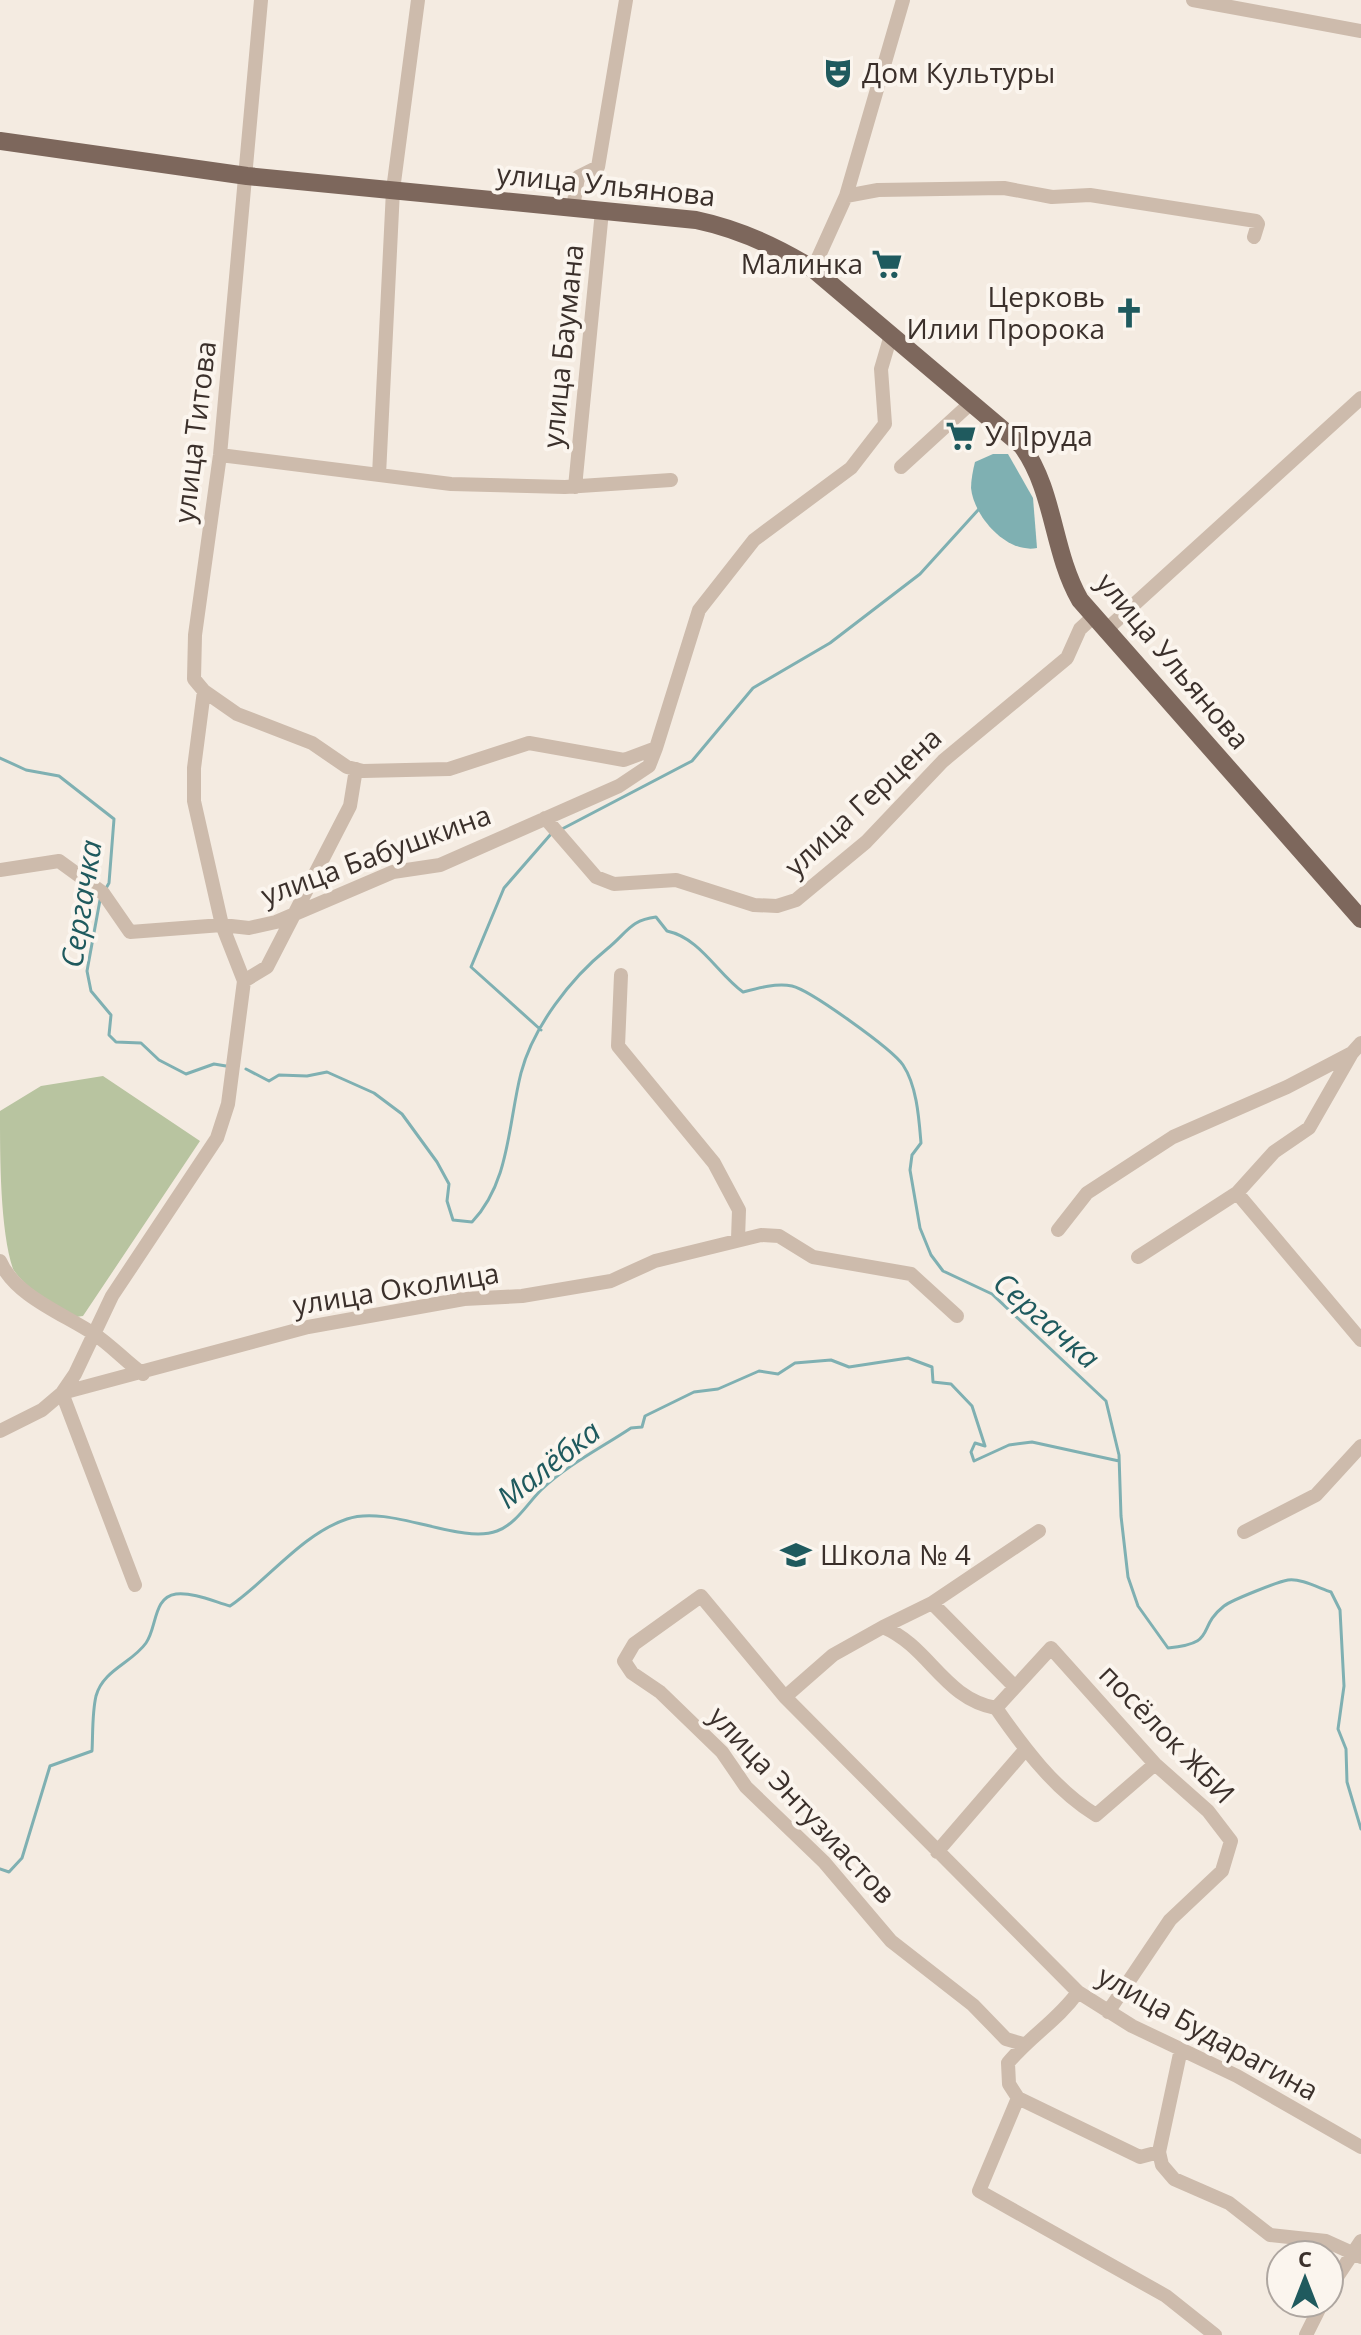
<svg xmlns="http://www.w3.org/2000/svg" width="1361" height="2335" viewBox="0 0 1361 2335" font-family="'Open Sans',sans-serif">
	<rect width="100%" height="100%" fill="#f4ebe1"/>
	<!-- green -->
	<path fill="#b8c4a0" d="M103,1076L200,1141L83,1316L76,1317C56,1304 26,1290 13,1269C0,1230 0,1157 0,1111L41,1086Z"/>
	<!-- water -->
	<path fill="#7fb0b2" d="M993,454H1008L1033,498L1037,548C1007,554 974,517 971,488C971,480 973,470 975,462Z"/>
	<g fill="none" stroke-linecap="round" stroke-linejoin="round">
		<!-- stream -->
		<path stroke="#7fb0b2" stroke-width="3" d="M0,758L26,770L59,776L114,819L109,883L105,890
			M562,829L692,761L753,688L830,643L920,574L979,509
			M100,900L87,971L91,991L111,1015L109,1035L116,1042L141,1043L159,1060L186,1074L214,1064L226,1066
			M541,1030L471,967L504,888L551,834
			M246,1069L269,1081L279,1075L307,1076L327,1072L374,1093L402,1114L437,1162L449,1184L447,1201L453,1220L472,1222C510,1182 508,1124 521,1073C533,1027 571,978 607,949C627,933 630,920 656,917L667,931C700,938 717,973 743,992C758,988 776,983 792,986C810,990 892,1049 903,1065C917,1086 919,1119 921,1143L912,1155L910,1170L920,1228L931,1255L943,1271L992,1294L1106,1401L1119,1455L1121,1516L1128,1577L1138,1606L1168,1648C1219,1643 1195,1629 1224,1606C1232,1600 1277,1582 1288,1580C1300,1578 1319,1588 1331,1592L1340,1610L1344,1686L1338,1729L1346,1749L1347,1782L1361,1829
			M0,1869L9,1872L22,1858L50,1766L92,1751C93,1734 92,1713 96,1696C103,1670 132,1663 146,1643C157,1628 153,1597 176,1594C193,1592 215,1602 230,1606C268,1580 302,1534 347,1519C389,1504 460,1545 497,1531C516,1524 527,1504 541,1490C567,1465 601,1448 631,1428L642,1427L645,1416L694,1392L718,1389L759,1371L778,1374L795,1363L831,1360L849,1367L908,1358L932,1367L933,1382L951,1384L972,1406L985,1446L975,1443L971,1452L974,1461L1009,1445L1032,1442L1119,1461"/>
		<!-- minor -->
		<path stroke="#cdbbac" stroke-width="14" d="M261,0L220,455L195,635L194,679L204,691L237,714L312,743L347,767L363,771L449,769L529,743L624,760L656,748L699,610L754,540L851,468L885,424L881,369L891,335
			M1193,0L1361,31
			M846,196L878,190L1004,188L1052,197L1090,195L1256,221L1258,224L1254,237
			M573,208L578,177L598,167L626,0
			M813,269L846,196L903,0
			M220,455L451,484L565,487L671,480
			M901,467L972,402
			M379,475L393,190L418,0
			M575,487L602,211
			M1105,631L1361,398
			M545,818L596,877L614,884L676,880L754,905L777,906L796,900L866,842L943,761L1067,658L1080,629L1093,617
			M0,870L59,861L103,893L130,932L222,925L249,928L276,922L393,872L440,865L619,786L649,766L656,748
			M621,975L618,1046L714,1163L739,1210L738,1239
			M244,981L267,967L350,806L356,769
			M1237,1193L1361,1340
			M1058,1230L1087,1193L1173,1137L1287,1087L1352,1053L1361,1043
			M1138,1257L1237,1193L1274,1152L1309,1128L1352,1053
			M0,1261C15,1296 64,1314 94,1334C111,1345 126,1362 143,1374
			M62,1393L308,1327L464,1299L522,1296L611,1281L655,1261L761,1235L779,1236L813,1257L911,1274L957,1316
			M62,1393L135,1585
			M0,1431L42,1410L62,1393L75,1374L112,1296L217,1138L228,1104L244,981L222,925L194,801V768L204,691
			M1244,1532L1316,1495L1361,1446
			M932,1603L1039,1531
			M883,1627L932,1603L1014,1686
			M785,1697L833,1655L883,1627C930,1647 943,1698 996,1708
			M937,1852L1025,1750
			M1078,1992C1058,2020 1029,2037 1008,2063L1009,2084L1018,2098L1140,2157L1159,2152L1162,2165L1174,2179L1229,2203L1270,2235L1326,2241L1361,2257
			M1108,2012L1170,1920L1222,1871L1231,1841L1208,1811L1155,1764L1051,1648L996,1708C1023,1747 1055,1790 1096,1815L1155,1764
			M1023,2044L1006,2039L973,2005L891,1941L824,1862L746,1787L722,1752L660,1692L632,1673L624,1661L634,1644L701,1596L785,1697L1078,1992L1132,2026L1237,2076L1361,2147
			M1018,2098L979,2191L1166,2296L1215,2335
			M1159,2152L1181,2049
			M1329,2289L1361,2241
			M1306,2335L1322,2303"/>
		<!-- major -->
		<path stroke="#7d675c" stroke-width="18" d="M0,141L247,176L696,220C739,229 776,246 813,269L1022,446C1055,492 1052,551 1080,600L1361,919"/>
	</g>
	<!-- icons -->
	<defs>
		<g id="theatre-bare" transform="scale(2.4)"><path d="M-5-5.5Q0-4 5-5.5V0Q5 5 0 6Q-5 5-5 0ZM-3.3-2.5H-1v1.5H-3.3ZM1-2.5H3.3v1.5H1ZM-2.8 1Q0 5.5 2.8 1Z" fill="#1f5a5e" stroke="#fbf5ee" stroke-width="2.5" paint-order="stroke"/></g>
		<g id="supermarket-bare" transform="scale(2.4)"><path d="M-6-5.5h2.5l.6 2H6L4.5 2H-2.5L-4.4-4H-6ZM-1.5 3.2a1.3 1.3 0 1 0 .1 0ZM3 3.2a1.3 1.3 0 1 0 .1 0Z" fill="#1f5a5e" stroke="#fbf5ee" stroke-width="2.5" paint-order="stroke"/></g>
		<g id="church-bare" transform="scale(2.4)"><path d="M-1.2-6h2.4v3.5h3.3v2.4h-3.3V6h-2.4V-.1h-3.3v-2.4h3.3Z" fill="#1f5a5e" stroke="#fbf5ee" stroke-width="2.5" paint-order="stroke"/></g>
		<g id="school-bare" transform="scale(2.4)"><path d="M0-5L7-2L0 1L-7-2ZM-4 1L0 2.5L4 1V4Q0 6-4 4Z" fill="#1f5a5e" stroke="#fbf5ee" stroke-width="2.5" paint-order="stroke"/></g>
	</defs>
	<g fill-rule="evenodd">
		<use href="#theatre-bare" x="838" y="73"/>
		<use href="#supermarket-bare" x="887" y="264"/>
		<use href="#church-bare" x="1129" y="313"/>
		<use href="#supermarket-bare" x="961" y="436"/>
		<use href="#school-bare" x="796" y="1555"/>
	</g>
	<g text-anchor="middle" stroke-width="8" stroke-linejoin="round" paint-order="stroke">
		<!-- poi labels -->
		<g font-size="28" fill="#3b302b" stroke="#fbf5ee" text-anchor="start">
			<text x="862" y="83">Дом Культуры</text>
			<text x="863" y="274" text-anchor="end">Малинка</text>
			<text x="1105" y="307" text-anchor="end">Церковь<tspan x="1105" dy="32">Илии Пророка</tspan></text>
			<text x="985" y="446">У Пруда</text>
			<text x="820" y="1565">Школа № 4</text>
		</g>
		<!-- street labels -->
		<g font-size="28" fill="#3b302b" stroke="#fbf5ee">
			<text transform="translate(606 185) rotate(6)" y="10">улица Ульянова</text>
			<text transform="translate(563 346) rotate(-84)" y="10">улица Баумана</text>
			<text transform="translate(195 432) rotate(-83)" y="10">улица Титова</text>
			<text transform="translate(1173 661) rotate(50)" y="10">улица Ульянова</text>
			<text transform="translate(863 802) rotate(-43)" y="10">улица Герцена</text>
			<text transform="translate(376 855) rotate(-20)" y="10">улица Бабушкина</text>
			<text transform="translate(396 1289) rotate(-9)" y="10">улица Околица</text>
			<text transform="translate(1167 1734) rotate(46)" y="10">посёлок ЖБИ</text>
			<text transform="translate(802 1805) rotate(47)" y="10">улица Энтузиастов</text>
			<text transform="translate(1208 2033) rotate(29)" y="10">улица Бударагина</text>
		</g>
		<!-- water labels -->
		<g font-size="30" font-style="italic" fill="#1f5a5e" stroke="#fbf5ee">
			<text transform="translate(82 904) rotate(-81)" y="10">Сергачка</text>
			<text transform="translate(1046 1321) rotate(41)" y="10">Сергачка</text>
			<text transform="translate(549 1465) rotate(-38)" y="10">Малёбка</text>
		</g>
	</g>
	<!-- north arrow -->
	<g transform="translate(1305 2279)"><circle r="38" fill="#fbf5ee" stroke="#aea6a0" stroke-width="2"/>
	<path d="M0-6L14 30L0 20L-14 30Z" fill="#1f5a5e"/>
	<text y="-12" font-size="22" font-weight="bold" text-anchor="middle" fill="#3b302b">С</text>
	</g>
</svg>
